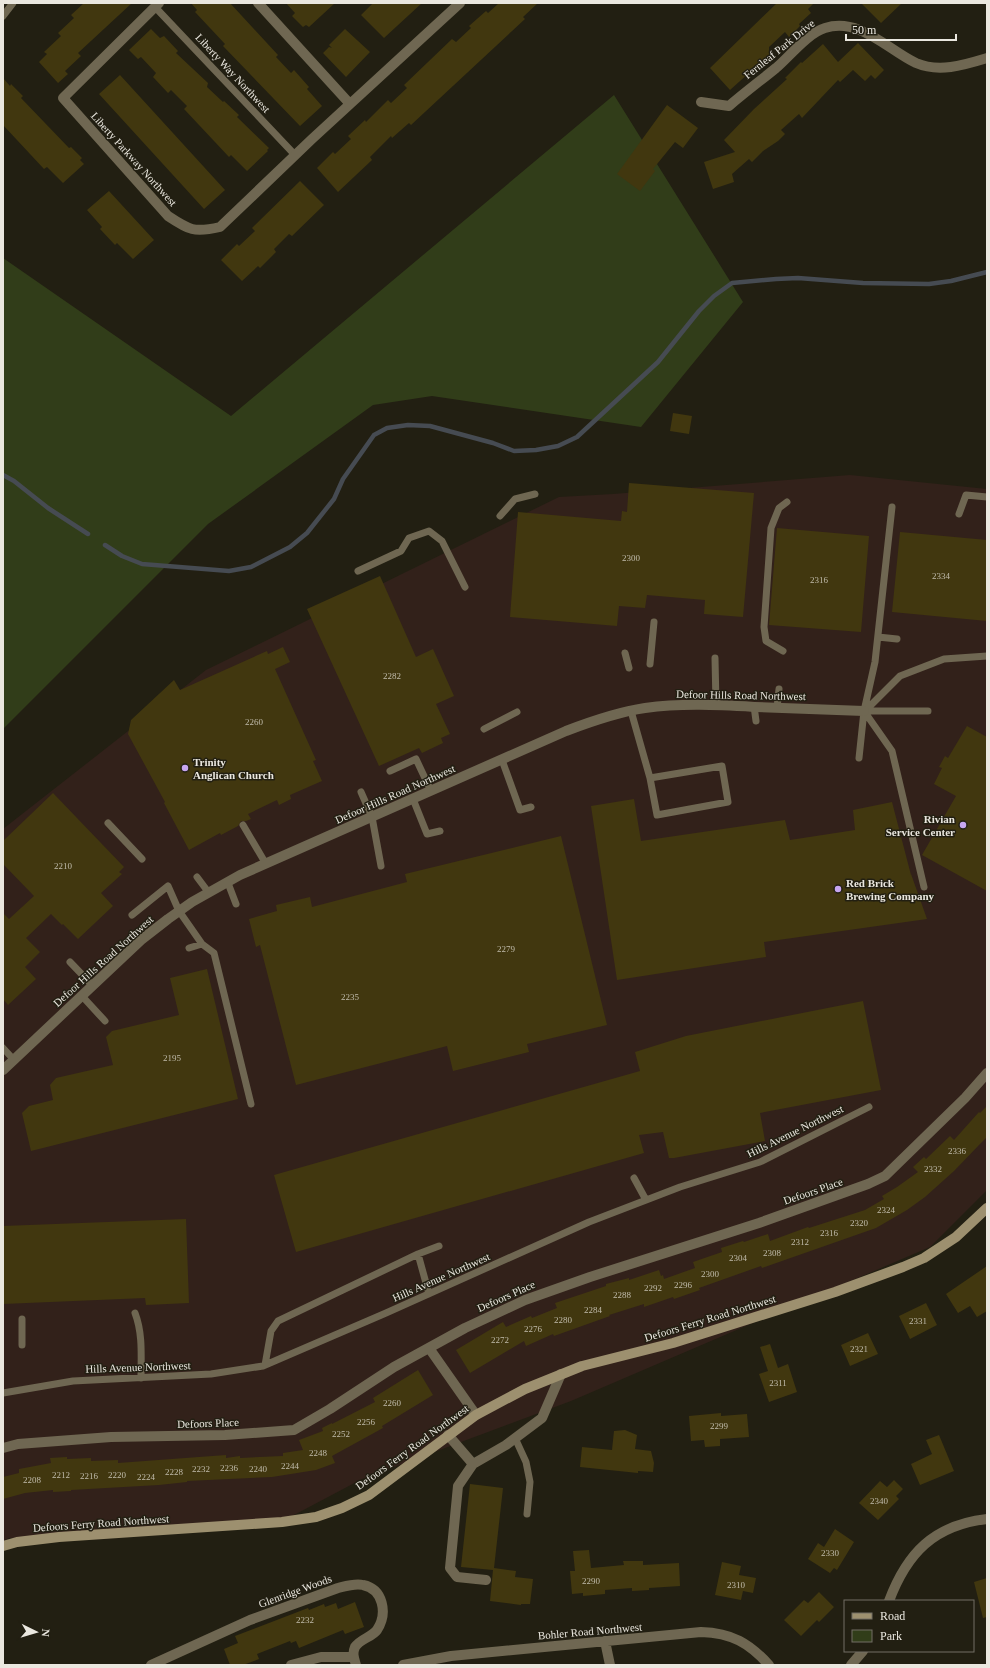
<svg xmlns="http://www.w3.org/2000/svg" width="990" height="1668" viewBox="0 0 990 1668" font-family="'Times New Roman',serif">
	<rect width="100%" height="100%" fill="#221f12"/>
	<!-- commercial -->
	<path fill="#32211a" d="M850,475L987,489V1190L930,1247L571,1401L362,1479L277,1524L109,1536L9,1538L3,1541V829L206,670L559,497L613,494Z"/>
	<!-- green -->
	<path fill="#313d19" d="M614,95L743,302L641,427L432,396L373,405L208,524L3,729V258L231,416Z"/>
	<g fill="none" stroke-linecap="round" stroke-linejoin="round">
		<!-- stream -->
		<path stroke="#464b52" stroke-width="4.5" d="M3,475L14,481L48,508L88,534
			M105,545L122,556L142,564L229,571L251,567L290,547L307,533L334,499L343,479L374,435L387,428L408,425L430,426L493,443L514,451L536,450L558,446L577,437L658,362L699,311L714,296L732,283L776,279L798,278L863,283L929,284L951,281L987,272"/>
	</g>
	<!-- building -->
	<path fill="#41370f" d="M84,3H132L78,53L81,56L65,71L68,74L58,83L39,62L47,54L44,52L61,36L58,33L74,18L71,15Z
		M191,3H230L278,55L276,57L291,73L294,70L309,87L307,89L322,106L300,126L223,46L225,44L195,12L197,10Z
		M286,3H335L309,27L306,25L303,27L292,16L295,13Z
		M373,3H422L384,38L361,15Z
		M499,3H538L523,17L525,19L411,125L409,123L392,138L391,136L370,157L372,160L338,192L317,168L333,152L335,154L351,139L348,136L365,120L366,122L388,100L391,103L407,88L404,85L452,39L456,42L471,28L469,26L486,11L488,13Z
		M777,3H814L808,9L811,13L799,24L800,26L789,37L785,32L769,47V55L730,90L710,68Z
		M861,3H902L881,23Z
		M151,29L160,38L164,36L178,51L176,53L208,83L207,87L223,102L224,101L239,115L237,117L269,148L267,150L268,151L247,171L231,155L229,157L184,109L187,106L171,90L168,93L153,77L156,73L141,57L138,59L129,50Z
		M345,29L370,52L346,77L323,53L329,47L332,48L329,45Z
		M858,43L884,70L875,79L871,75L865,81L853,70L840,82L838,80L802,118L799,114L781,130L785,134L778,141L763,151L752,162L749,159L732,174L734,182L713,189L704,162L735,152L724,140L754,109L787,79L785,78L801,62L802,63L823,44L838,62Z
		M120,75L225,190L204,209L99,94Z
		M3,78L10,86L11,84L23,96L21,98L69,148L71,147L82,158L80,160L84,164L63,183L47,167L44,169L3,125Z
		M667,105L698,128L683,148L675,142L653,169L655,171L640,191L617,174Z
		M300,181L324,205L292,236L289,234L274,249L276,252L260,268L258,266L242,281L221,260L237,244L239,246L255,231L252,228Z
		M109,191L154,240L133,259L117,243L115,245L100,229L102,227L87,210Z
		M673,413L692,416L689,434L670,431Z
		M629,483L754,493L743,617L704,614L705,600L647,595L645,608L619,606L617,626L510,617L518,512L621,521L622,511L627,512Z
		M777,528L869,536L861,632L769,625Z
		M900,532L987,540V621L892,612Z
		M380,576L416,657L433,649L454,696L436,704L450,734L441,738L443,743L422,753L419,748L379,766L307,609Z
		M283,647L290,662L275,669L316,760L313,761L322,781L290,795L291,799L279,805L277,800L248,814L251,819L246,821H241L238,826L221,835L220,833L189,850L164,803L165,802L128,734L131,720L174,680L180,690L267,651L268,654Z
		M967,726L987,737V891L922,855L956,796L934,784L942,768L939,767L945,756L948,758Z
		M53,793L124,867L119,872L122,874L101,893L113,906L78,939L63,924L62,925L51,914L26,938L40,952L25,967L36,979L8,1005L3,999V913L9,919L34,896L3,864V841Z
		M634,799L641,841L785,820L790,840L855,830L853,810L892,802L911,875V874L927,919L764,942L766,957L617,980L591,806Z
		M561,836L607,1025L527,1044L529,1052L453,1071L447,1046L296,1085L260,945L256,947L249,919L277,911L276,905L310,897L312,907L407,882L405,874Z
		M207,969L238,1099L31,1151L22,1113L29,1106L53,1100L50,1085L56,1078L113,1065L106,1037L112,1031L179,1015L170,978Z
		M863,1001L881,1090L760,1113L765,1141L674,1158H669L663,1132L639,1135L644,1153L296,1252L274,1175L640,1071L635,1052L686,1036Z
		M987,1106V1137L979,1145L954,1171L925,1197L907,1210L876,1228L762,1268L761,1266L699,1288L700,1290L674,1299L673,1297L644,1307V1304L609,1315L610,1316L554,1336L553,1334L526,1346L524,1341L470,1373L456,1350L503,1322L506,1327L531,1316L532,1318L557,1308L555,1303L606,1286V1284L629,1278V1280L659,1270L661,1276L663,1275L664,1279L695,1268L693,1262L722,1252L721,1248L743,1241L744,1242L768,1234L770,1241L808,1227L809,1228L865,1210L884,1199L882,1196L897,1187L918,1172L913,1167L924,1157L926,1159L950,1136L954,1140L979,1112L980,1113Z
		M186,1219L189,1303L146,1305L145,1298L3,1304V1226Z
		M987,1266V1311L977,1317L970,1306L958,1313L946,1294Z
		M926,1303L937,1325L910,1339L899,1316Z
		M868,1333L878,1354L850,1366L841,1345Z
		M770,1344L778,1368L788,1364L797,1392L769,1402L759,1374L768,1371L760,1347Z
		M418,1370L433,1395L382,1426L383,1428L332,1456L335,1463L316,1470L272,1477L187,1481V1482L159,1485L71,1490V1491L53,1492V1490L25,1493L3,1499V1477L19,1473V1469L51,1463L50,1458L67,1457V1459L91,1458V1461L118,1460V1463L226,1455V1458L240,1456V1458L283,1456V1453L303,1450L299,1440L323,1431L322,1428L332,1423V1424L375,1402L373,1398Z
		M721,1413V1416L747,1414L749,1437L720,1439V1446L705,1447L704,1440L691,1441L689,1416Z
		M625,1430L637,1435L635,1449L651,1451L654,1463L653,1472L638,1471V1473L580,1467L582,1447L612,1450L614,1431Z
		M939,1435L954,1471L920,1485L911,1464L932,1454L926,1440Z
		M894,1480L903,1489L896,1496L899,1499L878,1520L859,1503L880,1481L887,1487Z
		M470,1484L503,1488L494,1568L516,1571L515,1577L533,1579L530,1604H521V1605L490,1601L493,1570L461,1567Z
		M835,1529L854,1542L837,1570L834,1568L830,1573L808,1559L818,1543L824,1547Z
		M589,1550L591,1568L624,1565L623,1561H643V1565L679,1563L680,1586L649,1588V1590L632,1591V1588L605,1590V1594L583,1596V1593L572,1594L570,1571H575L573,1551Z
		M722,1562L741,1566L739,1575L756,1578L753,1593L743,1591L741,1600L715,1595Z
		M987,1578V1617L983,1618L974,1582Z
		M819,1592L834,1607L819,1622L817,1620L801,1636L784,1620L804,1600L808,1603Z
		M355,1602L364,1627L345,1634L343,1630L299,1648L296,1641L291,1643L290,1641L257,1654L259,1659L243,1665H230L224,1649L238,1643L235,1636L308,1608L309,1610L324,1604L325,1607L336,1603L338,1609Z"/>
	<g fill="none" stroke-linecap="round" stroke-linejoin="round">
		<!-- lane -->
		<path stroke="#6f6752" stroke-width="7" d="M155,7L295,155
			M3,16L13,3
			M959,514L966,495L987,497
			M500,516L515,499L535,494
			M358,571L401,551L409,538L429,531L442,541L465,587
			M878,637L897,639
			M783,651L766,641L764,627L771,528L779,508L787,502
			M625,653L629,668
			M715,658L716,705
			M650,664L654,622
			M754,706L756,721
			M777,708L779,689
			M631,711L650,778L657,815L728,802L722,766L650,778
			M864,711L892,751L924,887
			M864,711H928
			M865,711L900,676L944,659L987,656
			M484,729L517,712
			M859,758L864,711L875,662L892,507
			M502,760L520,810L531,807
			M390,771L416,759L431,791
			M361,792L372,817L381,866
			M413,799L427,834L440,831
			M108,823L142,859
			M243,825L266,864
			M197,877L209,893
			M228,883L236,904
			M132,915L168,886L179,911L202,944
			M189,948L202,944L214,953L251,1104
			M70,962L93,986
			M82,996L105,1021
			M3,1048L14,1060
			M634,1178L646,1200
			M418,1254L429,1294
			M135,1313C143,1334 141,1356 141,1378
			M22,1345V1319
			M265,1365L271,1331L278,1321L418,1254L439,1246
			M3,1393L73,1381L211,1374L263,1366L386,1313L589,1222L680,1187L760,1162L869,1107
			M515,1438L526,1462L530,1482L527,1514"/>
		<!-- street -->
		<path stroke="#6f6752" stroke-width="10" d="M159,3L63,98L168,216C189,230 194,233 220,227L312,139L460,3
			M258,3L350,104
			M701,102L729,106C744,93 760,81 776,68C790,56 808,33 825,28C860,17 888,50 916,63C939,73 964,65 987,58
			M3,1070L141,940L168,919L192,902L240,875L566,731C592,721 618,712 645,708C682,703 718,705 755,707C791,708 828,710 864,711
			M429,1348L476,1415
			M448,1435L473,1464
			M3,1448L18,1444L111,1437L225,1435L294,1430L330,1409L394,1367L465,1328L525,1300L590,1277L759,1223L868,1184L885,1176L965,1098L987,1073
			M486,1580L457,1577L450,1568L458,1486L473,1464L506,1445L542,1418L561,1374
			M889,1601C907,1553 934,1525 987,1519
			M605,1641L610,1665
			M151,1665L250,1620L338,1588C346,1586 355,1583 363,1585C383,1589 388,1613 377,1630C372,1637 360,1639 355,1647C352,1654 354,1658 356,1665
			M291,1665L321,1657H353
			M403,1665L451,1656L701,1632C732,1633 749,1643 769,1665
			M851,1665L863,1651"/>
		<!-- secondary -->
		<path stroke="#9d906f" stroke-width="10" d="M3,1546L17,1542L59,1537L282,1522L316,1517L342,1508L369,1495L476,1415L525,1389L582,1366L673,1343L835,1292L903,1267L924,1258L956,1237L987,1208"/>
	</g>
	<!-- markers -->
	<g fill="#c7a6f0" stroke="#221f12" stroke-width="1.5">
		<circle cx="185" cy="768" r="4"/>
		<circle cx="963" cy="825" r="4"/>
		<circle cx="838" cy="889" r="4"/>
	</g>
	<g text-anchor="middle" stroke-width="3" stroke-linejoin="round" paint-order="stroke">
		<!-- number labels -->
		<g font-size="9" fill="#c0bbab">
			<text x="631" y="561">2300</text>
			<text x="941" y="579">2334</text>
			<text x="819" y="583">2316</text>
			<text x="392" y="679">2282</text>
			<text x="254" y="725">2260</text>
			<text x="63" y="869">2210</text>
			<text x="506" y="952">2279</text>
			<text x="350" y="1000">2235</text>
			<text x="172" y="1061">2195</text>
			<text x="957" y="1154">2336</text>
			<text x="933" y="1172">2332</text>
			<text x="886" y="1213">2324</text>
			<text x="859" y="1226">2320</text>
			<text x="829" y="1236">2316</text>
			<text x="800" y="1245">2312</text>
			<text x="772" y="1256">2308</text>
			<text x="738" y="1261">2304</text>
			<text x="710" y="1277">2300</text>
			<text x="683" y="1288">2296</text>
			<text x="653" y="1291">2292</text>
			<text x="622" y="1298">2288</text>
			<text x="593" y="1313">2284</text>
			<text x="563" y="1323">2280</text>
			<text x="918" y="1324">2331</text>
			<text x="533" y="1332">2276</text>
			<text x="500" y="1343">2272</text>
			<text x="859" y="1352">2321</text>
			<text x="778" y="1386">2311</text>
			<text x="392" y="1406">2260</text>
			<text x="366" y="1425">2256</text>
			<text x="719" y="1429">2299</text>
			<text x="341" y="1437">2252</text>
			<text x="318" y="1456">2248</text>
			<text x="290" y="1469">2244</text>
			<text x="229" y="1471">2236</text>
			<text x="201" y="1472">2232</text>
			<text x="258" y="1472">2240</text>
			<text x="174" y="1475">2228</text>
			<text x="61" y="1478">2212</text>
			<text x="117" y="1478">2220</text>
			<text x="89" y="1479">2216</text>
			<text x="146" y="1480">2224</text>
			<text x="32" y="1483">2208</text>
			<text x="879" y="1504">2340</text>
			<text x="830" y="1556">2330</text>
			<text x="591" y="1584">2290</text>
			<text x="736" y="1588">2310</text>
			<text x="305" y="1623">2232</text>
		</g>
		<!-- street labels -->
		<g font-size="11" fill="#eae7df" stroke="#221f12">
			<text transform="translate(779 49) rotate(-39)" y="4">Fernleaf Park Drive</text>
			<text transform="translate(233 73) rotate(47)" y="4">Liberty Way Northwest</text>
			<text transform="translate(134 159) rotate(48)" y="4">Liberty Parkway Northwest</text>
			<text transform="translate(741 695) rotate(1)" y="4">Defoor Hills Road Northwest</text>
			<text transform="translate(395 794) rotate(-24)" y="4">Defoor Hills Road Northwest</text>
			<text transform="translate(103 961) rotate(-42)" y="4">Defoor Hills Road Northwest</text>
			<text transform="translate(795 1131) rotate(-26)" y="4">Hills Avenue Northwest</text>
			<text transform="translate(813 1191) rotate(-19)" y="4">Defoors Place</text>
			<text transform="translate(441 1277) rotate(-24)" y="4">Hills Avenue Northwest</text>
			<text transform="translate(506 1296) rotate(-24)" y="4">Defoors Place</text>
			<text transform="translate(710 1318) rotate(-17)" y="4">Defoors Ferry Road Northwest</text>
			<text transform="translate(138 1367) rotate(-2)" y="4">Hills Avenue Northwest</text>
			<text transform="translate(208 1423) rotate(-2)" y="4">Defoors Place</text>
			<text transform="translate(412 1447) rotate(-36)" y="4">Defoors Ferry Road Northwest</text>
			<text transform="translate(101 1523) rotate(-4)" y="4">Defoors Ferry Road Northwest</text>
			<text transform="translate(295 1591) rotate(-20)" y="4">Glenridge Woods</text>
			<text transform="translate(590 1631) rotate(-5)" y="4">Bohler Road Northwest</text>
		</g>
		<!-- poi labels -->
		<g font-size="11" font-weight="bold" fill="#eae7df" stroke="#221f12" text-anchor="start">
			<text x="193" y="766">Trinity<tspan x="193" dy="13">Anglican Church</tspan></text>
			<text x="955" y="823" text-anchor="end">Rivian<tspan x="955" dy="13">Service Center</tspan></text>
			<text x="846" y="887">Red Brick<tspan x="846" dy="13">Brewing Company</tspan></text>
		</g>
	</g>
	<!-- border -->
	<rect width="990" height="1668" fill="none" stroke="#eae7df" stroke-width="8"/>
	<!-- legend -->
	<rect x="844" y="1600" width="130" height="52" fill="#221f12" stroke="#726f64"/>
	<rect x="852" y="1613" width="20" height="6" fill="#9d906f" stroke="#726f64"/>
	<text x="880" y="1620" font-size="12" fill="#eae7df">Road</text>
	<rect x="852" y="1630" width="20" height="12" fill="#313d19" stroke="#726f64"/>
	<text x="880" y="1640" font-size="12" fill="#eae7df">Park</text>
	<!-- north arrow -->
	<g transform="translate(36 1632) rotate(95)" stroke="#221f12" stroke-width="3" paint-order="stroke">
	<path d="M0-3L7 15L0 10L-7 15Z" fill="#eae7df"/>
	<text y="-6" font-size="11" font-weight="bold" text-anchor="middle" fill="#eae7df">N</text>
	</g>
	<!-- scale -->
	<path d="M846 34v6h110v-6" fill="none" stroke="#eae7df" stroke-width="2"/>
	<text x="852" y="34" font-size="12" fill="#eae7df" stroke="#221f12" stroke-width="3" paint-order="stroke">50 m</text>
</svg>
